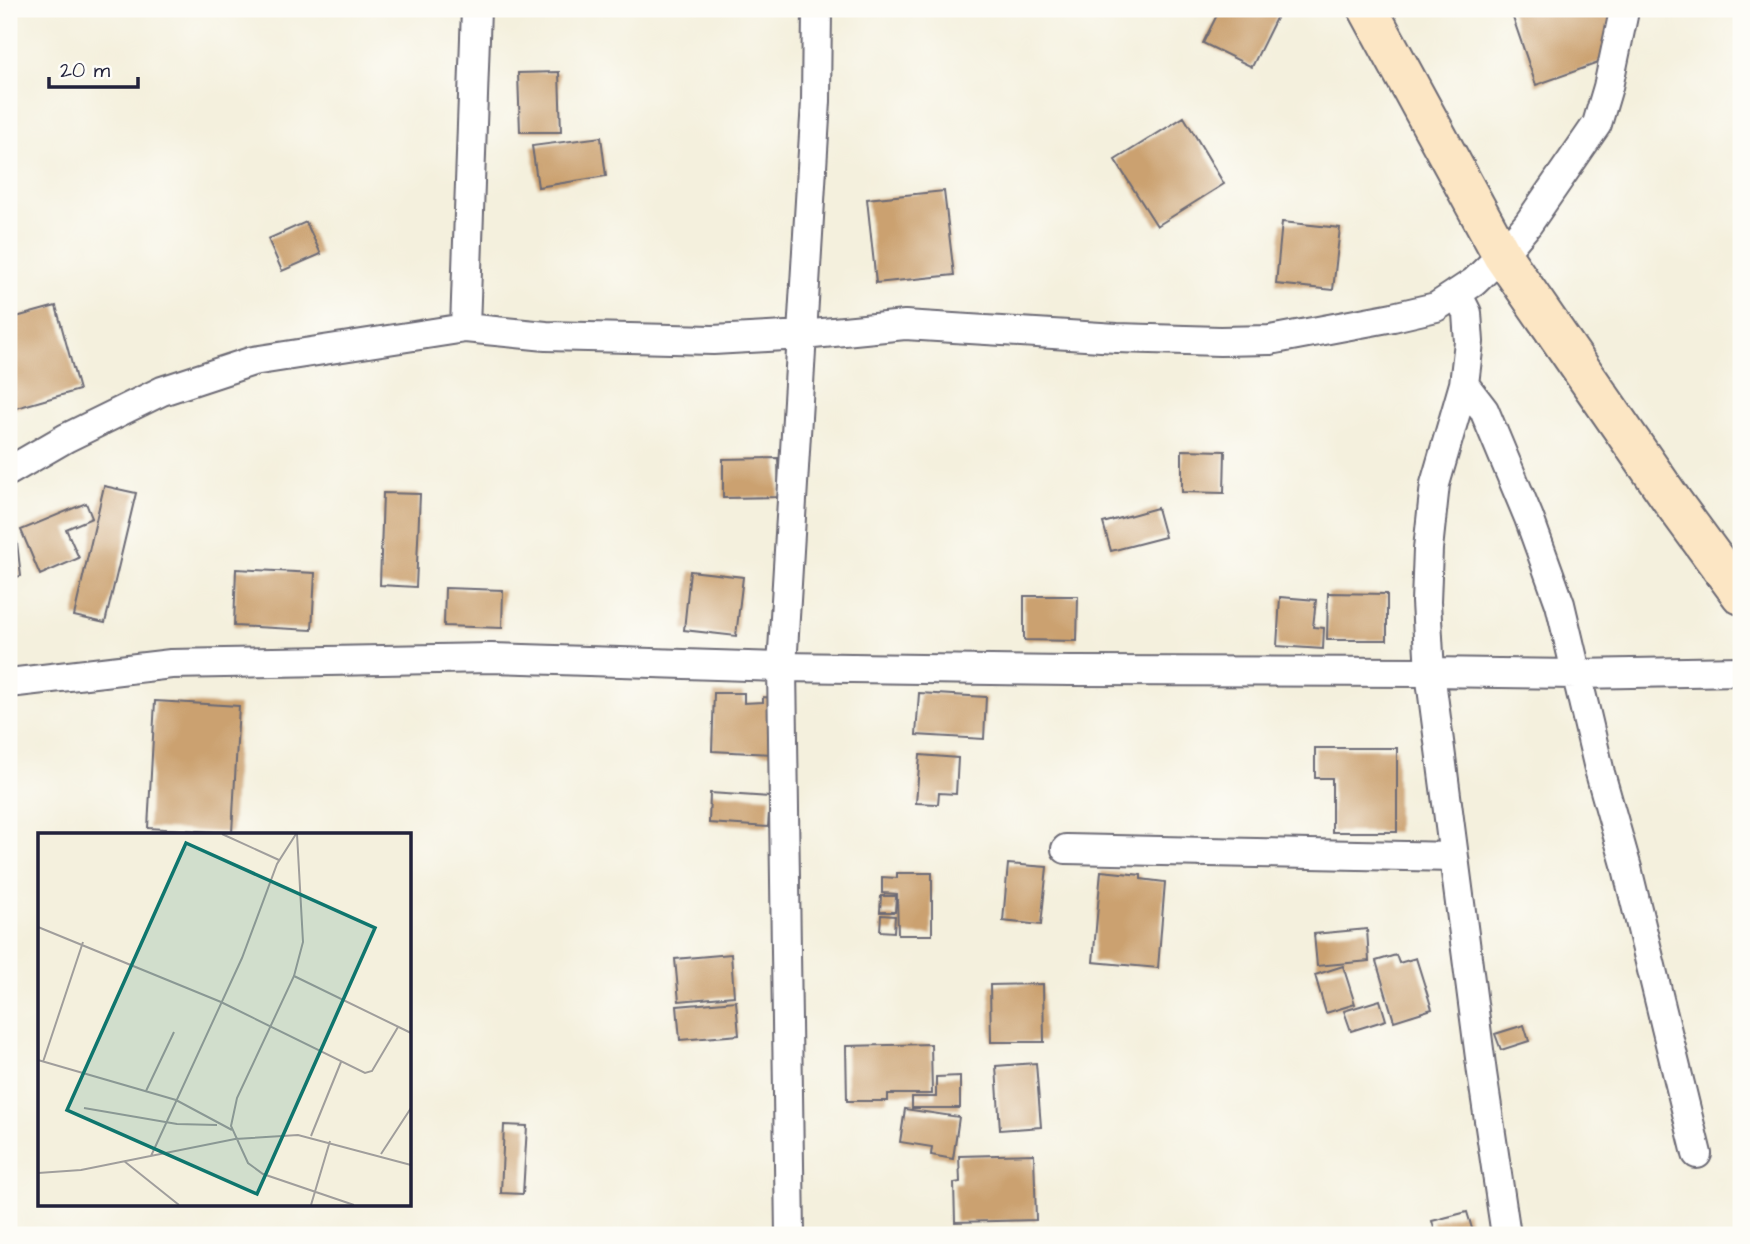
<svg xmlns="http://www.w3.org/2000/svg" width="1750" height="1244" viewBox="0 0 1750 1244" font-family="'Architects Daughter',sans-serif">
	<rect width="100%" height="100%" fill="#fdfcf7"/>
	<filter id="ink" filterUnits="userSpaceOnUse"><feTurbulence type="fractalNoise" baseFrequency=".0143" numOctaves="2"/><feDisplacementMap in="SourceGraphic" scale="14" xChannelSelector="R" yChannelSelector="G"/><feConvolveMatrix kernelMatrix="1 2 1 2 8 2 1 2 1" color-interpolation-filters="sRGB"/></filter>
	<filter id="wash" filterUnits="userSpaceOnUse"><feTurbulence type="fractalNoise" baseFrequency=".00686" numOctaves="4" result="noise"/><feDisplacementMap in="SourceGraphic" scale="28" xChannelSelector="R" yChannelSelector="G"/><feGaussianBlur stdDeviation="1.57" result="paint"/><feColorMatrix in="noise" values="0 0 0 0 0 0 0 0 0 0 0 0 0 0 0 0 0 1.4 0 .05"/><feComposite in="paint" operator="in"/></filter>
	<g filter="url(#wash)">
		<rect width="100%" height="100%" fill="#f4f0dd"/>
		<g id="blocks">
			<!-- building -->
			<path fill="#cba170" d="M1220,9H1277L1280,10L1252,67L1203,43Z
				M1510,9H1608L1624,54L1536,85Z
				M559,72L561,132H520L518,73Z
				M1184,117L1224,184L1157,226L1115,160Z
				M601,137L606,176L538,187L532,146Z
				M944,191L954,275L876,283L867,199Z
				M306,222L321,254L282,271L268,239Z
				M1282,222L1340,228L1333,290L1276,284Z
				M56,306L79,390L13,409L9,392V319Z
				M1182,450L1225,451L1224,493L1182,492Z
				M778,458L779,497L723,498V459Z
				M104,486L136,493L105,623L74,616Z
				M383,493L420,494L416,587L380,585Z
				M86,503L92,518L66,529L79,558L40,575L21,530Z
				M1157,508L1165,537L1111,551L1103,523Z
				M17,543L21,576L9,578V544Z
				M236,569L315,573L312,630L234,626Z
				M690,571L743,577L736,636L684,630Z
				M445,588L503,590L502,628L444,626Z
				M1328,593L1387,594V640H1327Z
				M1024,596H1078L1077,641L1024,640Z
				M1280,597L1316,600L1313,627L1324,628L1323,649L1277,646Z
				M714,693H744V703L763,702V697L773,698L772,754L712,751Z
				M919,693L986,697L984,739L916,735Z
				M155,701L239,706L232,833L148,828Z
				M1315,748H1397V832H1332V778H1315Z
				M920,755L958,758L956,794L939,793L938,804L916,803Z
				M710,793L770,797L768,827L709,823Z
				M1008,864L1047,867L1041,925L1003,921Z
				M1101,871L1141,875V879L1165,882L1158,968L1093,962Z
				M897,873H932V935H898L897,894L882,893V877L897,878Z
				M881,896H896L895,912H880Z
				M881,915L895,916L894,932L880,931Z
				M1367,929L1369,961L1317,966L1314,934Z
				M731,954L734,996L679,1001L675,959Z
				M1396,955L1399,963L1416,958L1432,1009L1394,1021L1376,961Z
				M1343,966L1355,1004L1326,1013L1315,975Z
				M1043,984L1044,1042H991L990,985Z
				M1380,1000L1386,1020L1351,1031L1344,1011Z
				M736,1001L739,1035L680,1040L677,1006Z
				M1524,1025L1529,1041L1501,1050L1495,1034Z
				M931,1044L932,1094H888V1101H847L846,1046Z
				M1036,1063L1041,1127L1000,1130L996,1066Z
				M960,1076V1108H912V1097H936V1077Z
				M905,1109L959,1117L953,1159L931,1155L932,1147L900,1142Z
				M504,1125L527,1126L523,1194L501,1193Z
				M1034,1154L1036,1220L955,1222L954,1183L960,1182L959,1156Z
				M1467,1212L1474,1235H1436L1432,1221Z"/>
		</g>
	</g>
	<g filter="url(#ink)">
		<use href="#blocks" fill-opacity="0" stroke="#6c6a74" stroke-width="2"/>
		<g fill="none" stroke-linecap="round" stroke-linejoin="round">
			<!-- street casing -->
			<g stroke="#6c6a74" stroke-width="32">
				<path id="street" d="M1457,293L1467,313L1469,342L1464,384L1435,484L1428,549L1426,602L1430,672L1482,1073L1506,1235
					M465,328L476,9
					M1464,384L1484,410L1529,518L1560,604L1600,773L1627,868L1697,1154
					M9,471L66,438L162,391L253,361L465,328L546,336L713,340L803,335L905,325L1117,338L1220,341L1270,340L1393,317L1436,307L1474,282L1502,255L1528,224L1597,124L1608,87L1623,16V9
					M9,683L171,664L491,658L782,667L1070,671L1430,672L1577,674L1741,671
					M1066,849L1454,857
					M790,1235L782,667L816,101L817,9"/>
			</g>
			<!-- secondary casing -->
			<g stroke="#6c6a74" stroke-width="42">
				<path id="secondary" d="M1368,9L1502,255L1675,505L1741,595"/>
			</g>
			<!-- street -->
			<use href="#street" stroke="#fff" stroke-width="28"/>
			<!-- secondary -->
			<use href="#secondary" stroke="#fce6c4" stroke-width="38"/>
		</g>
	</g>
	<!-- overview -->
	<g transform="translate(38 833)">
		<rect width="373" height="373" fill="#f4f0dd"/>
		<path fill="none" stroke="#a09e9c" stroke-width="2" d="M184,1L241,27M259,1L265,109L256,143L199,265L193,293L210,330L225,341L316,372M0,94L183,169L327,240L334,238L360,194M256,143L373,200M0,227L138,267L194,297M5,229L45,109M108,258L136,199M46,275L139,291L179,292M273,303L303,229M343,321L373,275M113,323L204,125L239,31L258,1M86,328L141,372M0,340L43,337L197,306L260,302L373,332M273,372L292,308"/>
		<path fill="#0f766e" fill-opacity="0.15" stroke="#0f766e" stroke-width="3.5" d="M148,10L337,95L219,361L29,277Z"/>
		<rect width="373" height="373" fill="none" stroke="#22223b" stroke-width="3.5"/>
	</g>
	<!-- margin -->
	<rect width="1750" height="1244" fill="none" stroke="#fdfcf7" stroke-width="35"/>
	<!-- scale -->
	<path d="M49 77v10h89v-10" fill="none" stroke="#22223b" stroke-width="3.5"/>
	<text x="60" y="77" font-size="21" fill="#22223b" stroke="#fdfcf7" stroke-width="5" paint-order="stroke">20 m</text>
</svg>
